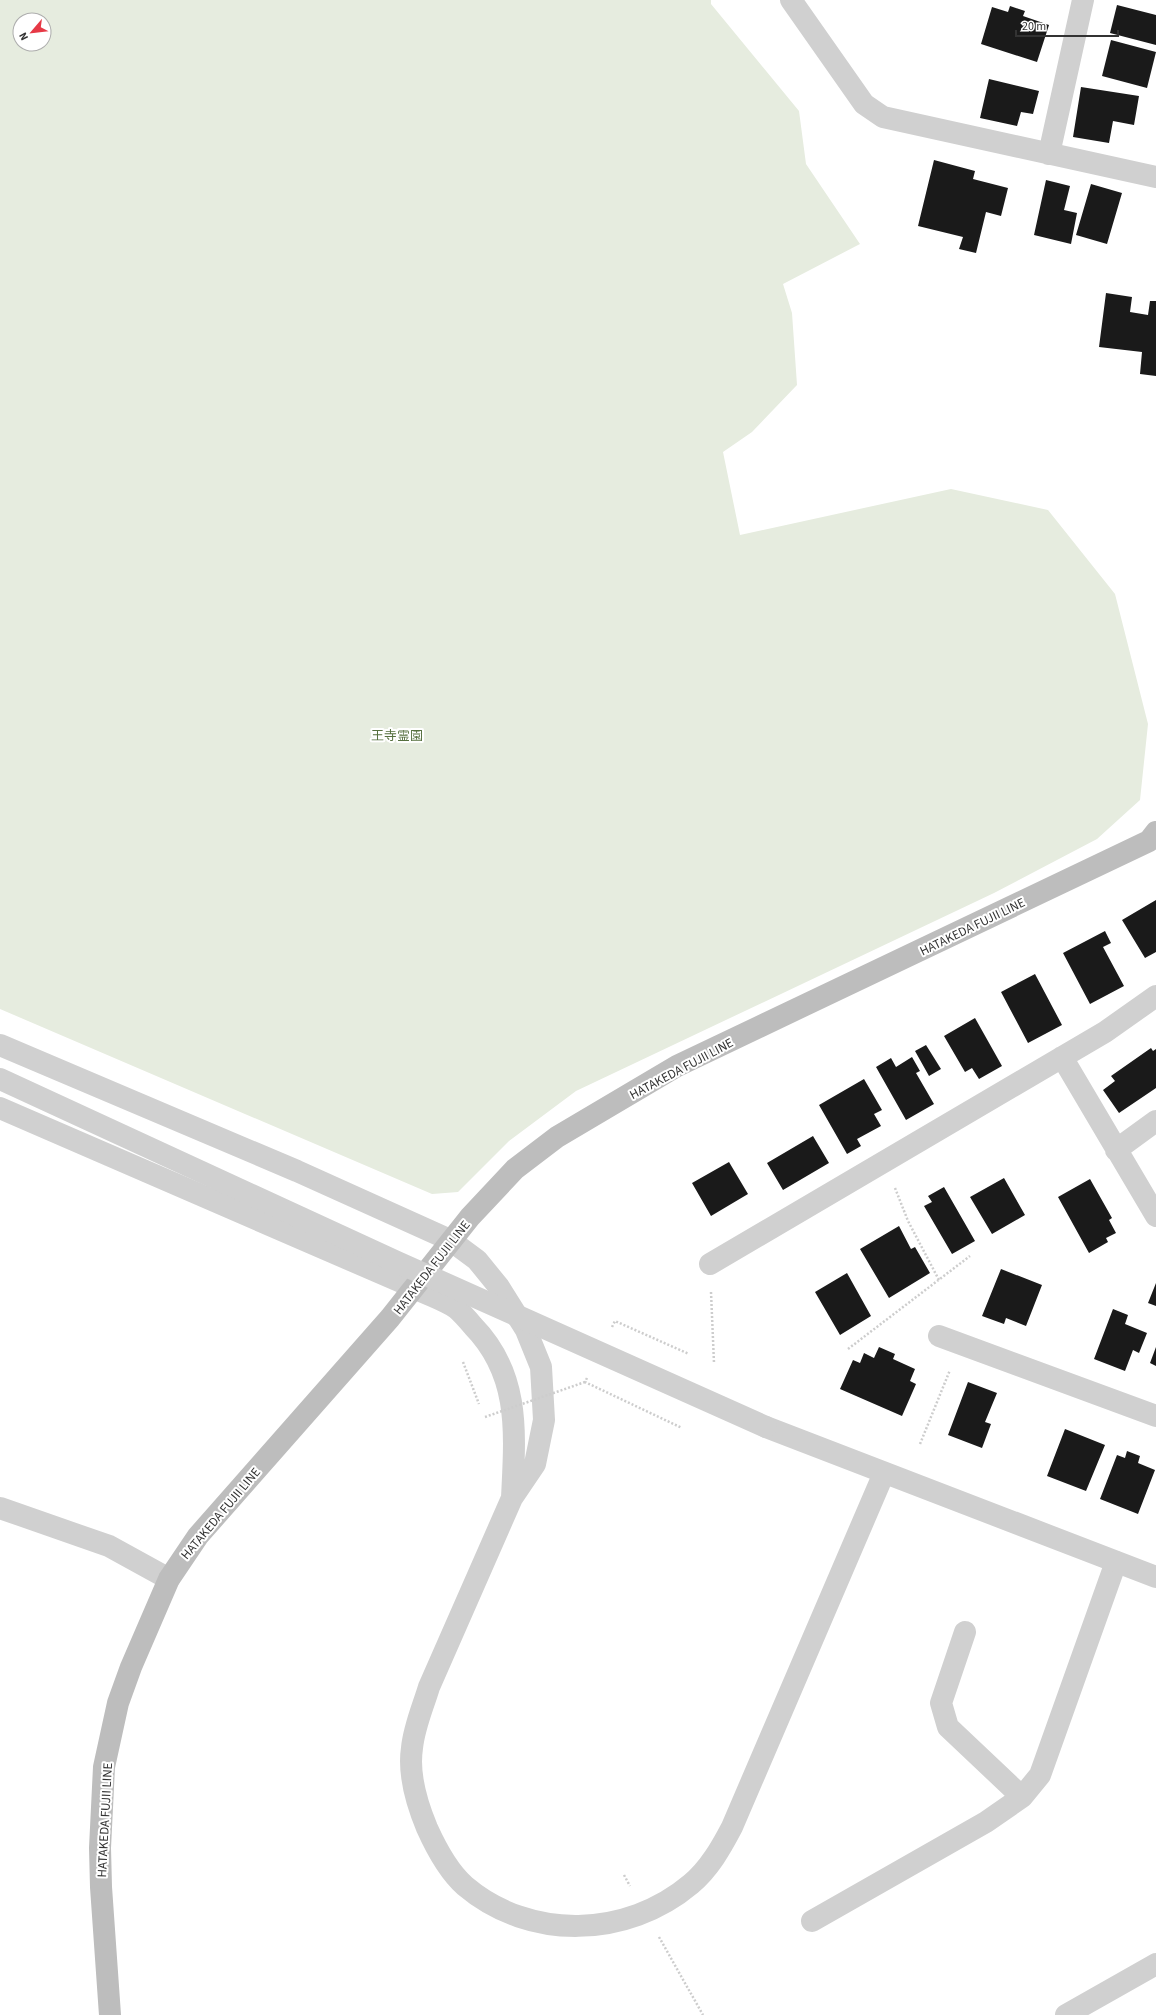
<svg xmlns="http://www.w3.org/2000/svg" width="1156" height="2015" viewBox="0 0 1156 2015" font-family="'Source Sans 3','Noto Sans JP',sans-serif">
	<rect width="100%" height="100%" fill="#fff"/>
	<!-- green -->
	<path fill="#e6ecdf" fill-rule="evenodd" d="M0,0H711V4L799,111L806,164L860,244L783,284L792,313L797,385L752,432L723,452L740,535L951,489L1048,510L1115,594L1148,724L1140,800L1097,839L994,893L576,1091L509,1141L458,1192L432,1194L0,1009ZM20,20H44V44H20Z"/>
	<!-- building -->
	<path fill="#1a1a1a" d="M1117,5L1156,15V45L1110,33Z
		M1010,6L1025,11L1023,16L1049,25L1037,62L981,44L992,7L1008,12Z
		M1111,40L1156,52L1147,88L1102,76Z
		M989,79L1039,91L1033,114L1021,112L1017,126L980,118Z
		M1081,87L1139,96L1134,125L1113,121L1109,143L1073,137Z
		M934,160L975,171L973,179L1008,188L1001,216L986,212L976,253L959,249L963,237L918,226Z
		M1046,180L1070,186L1064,210L1077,213L1071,244L1034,235Z
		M1091,184L1122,193L1107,244L1076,235Z
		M1106,293L1132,297L1130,312L1148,315L1150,301H1156V376L1140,374L1142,352L1099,347Z
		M1156,900V952L1145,958L1122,920Z
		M1105,931L1111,943L1103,947L1124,986L1090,1004L1063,953Z
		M1035,974L1062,1025L1028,1043L1001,992Z
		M975,1018L1002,1066L979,1079L972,1068L965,1072L944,1036Z
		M926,1045L941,1069L929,1076L915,1051Z
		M1151,1048L1153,1051L1156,1049V1088L1119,1113L1103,1090L1115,1081L1111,1076Z
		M912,1057L920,1071L916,1073L934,1104L906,1120L876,1067L891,1058L896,1067Z
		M864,1079L882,1110L874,1114L881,1126L857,1139L861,1146L847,1154L819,1105Z
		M813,1136L829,1163L783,1190L767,1163Z
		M729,1162L748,1194L711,1216L692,1183Z
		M1004,1178L1025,1215L992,1234L970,1197Z
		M1090,1179L1112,1218L1109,1220L1116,1233L1106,1238L1108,1242L1089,1253L1058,1197Z
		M944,1187L975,1241L952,1254L924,1206L932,1202L928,1196Z
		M899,1226L911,1249L915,1247L930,1273L889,1298L860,1249Z
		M1001,1269L1042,1285L1026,1326L1006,1318L1004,1324L982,1316Z
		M847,1273L871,1316L840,1335L815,1292Z
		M1156,1283V1306L1148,1303Z
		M1113,1309L1128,1315L1125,1324L1147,1333L1139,1353L1133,1350L1125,1371L1094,1359Z
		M879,1347L895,1354L893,1359L915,1369L910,1381L916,1384L902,1416L840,1389L853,1360L860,1363L864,1353L874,1358Z
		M1156,1347V1366L1150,1363Z
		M968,1382L997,1393L985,1422L991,1424L982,1448L948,1435Z
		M1065,1429L1105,1445L1086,1491L1047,1476Z
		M1127,1451L1140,1456L1138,1463L1155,1470L1138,1514L1100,1499L1117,1455L1125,1458Z"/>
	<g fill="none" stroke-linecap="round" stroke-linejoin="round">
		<!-- path -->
		<path stroke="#cdcdcd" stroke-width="2.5" stroke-dasharray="2 2" stroke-linecap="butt" d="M895,1188L908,1221L939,1280
			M711,1292L714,1363
			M612,1327L615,1321L689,1354
			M848,1349L970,1256
			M463,1362L479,1404
			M587,1378L585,1382L682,1428
			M920,1444L950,1370
			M624,1875L630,1886
			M659,1937L703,2015"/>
		<!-- minor -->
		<path stroke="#d0d0d0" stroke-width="22" d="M791,0L864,104L883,117L1156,177
			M1049,154L1083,0
			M1062,1057L1156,1216
			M1116,1150L1156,1121
			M710,1264L1105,1032L1156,996
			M939,1336L1156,1416
			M0,1508L109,1546L169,1579
			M965,1632L941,1703L948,1727L1022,1797
			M812,1921L986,1822L1022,1797L1040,1775L1116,1562
			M1066,2015L1156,1964"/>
		<!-- tertiary -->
		<path stroke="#d0d0d0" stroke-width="22" d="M0,1045L297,1171L450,1240L477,1260L499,1287L526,1330L541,1367L544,1420L535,1464L512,1498L429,1687C423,1707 414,1727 412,1748C408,1774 417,1804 427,1828C436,1848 448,1871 465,1886C530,1941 627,1938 691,1884C709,1869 721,1848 732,1827L884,1473
			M0,1108L415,1288C428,1295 444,1300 456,1308C462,1313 468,1320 473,1326C521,1375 515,1434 512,1498
			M766,1427L1156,1577"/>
		<!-- secondary -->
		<path stroke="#bdbdbd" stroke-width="22" d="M110,2015L101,1887L100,1848L104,1767L118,1703L131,1667L169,1579L198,1536L390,1318L470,1217L515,1169L557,1137L677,1066L1149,841L1156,832"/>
		<!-- path-bridge -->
		<path stroke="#cdcdcd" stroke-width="2.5" stroke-dasharray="2 2" stroke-linecap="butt" d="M485,1417L585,1382"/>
		<!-- tertiary-bridge -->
		<path stroke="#d0d0d0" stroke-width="22" d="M0,1079L397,1262L766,1427"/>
	</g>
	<g text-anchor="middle" stroke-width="4" stroke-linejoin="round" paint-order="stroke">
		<!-- park labels -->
		<g font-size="13" fill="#56703f" stroke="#fff">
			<text x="397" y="740">王寺霊園</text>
		</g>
		<!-- street labels -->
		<g font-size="13" fill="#333" stroke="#fff">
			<text transform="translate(972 926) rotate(-26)" y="5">HATAKEDA FUJII LINE</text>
			<text transform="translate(681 1068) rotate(-28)" y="5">HATAKEDA FUJII LINE</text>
			<text transform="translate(431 1267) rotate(-52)" y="5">HATAKEDA FUJII LINE</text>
			<text transform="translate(220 1513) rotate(-50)" y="5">HATAKEDA FUJII LINE</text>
			<text transform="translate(104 1820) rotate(-87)" y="5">HATAKEDA FUJII LINE</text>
		</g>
	</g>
	<!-- north arrow -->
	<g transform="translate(32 32) rotate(242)"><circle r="19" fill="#ffffff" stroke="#adadad"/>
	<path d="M0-3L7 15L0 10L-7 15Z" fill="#e63946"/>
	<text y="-6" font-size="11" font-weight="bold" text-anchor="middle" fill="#333333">N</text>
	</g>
	<!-- scale -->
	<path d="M1016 30v6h102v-6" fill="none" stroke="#333333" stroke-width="2"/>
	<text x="1022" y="30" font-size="12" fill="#333333" stroke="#ffffff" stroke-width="3" paint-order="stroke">20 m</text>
</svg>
